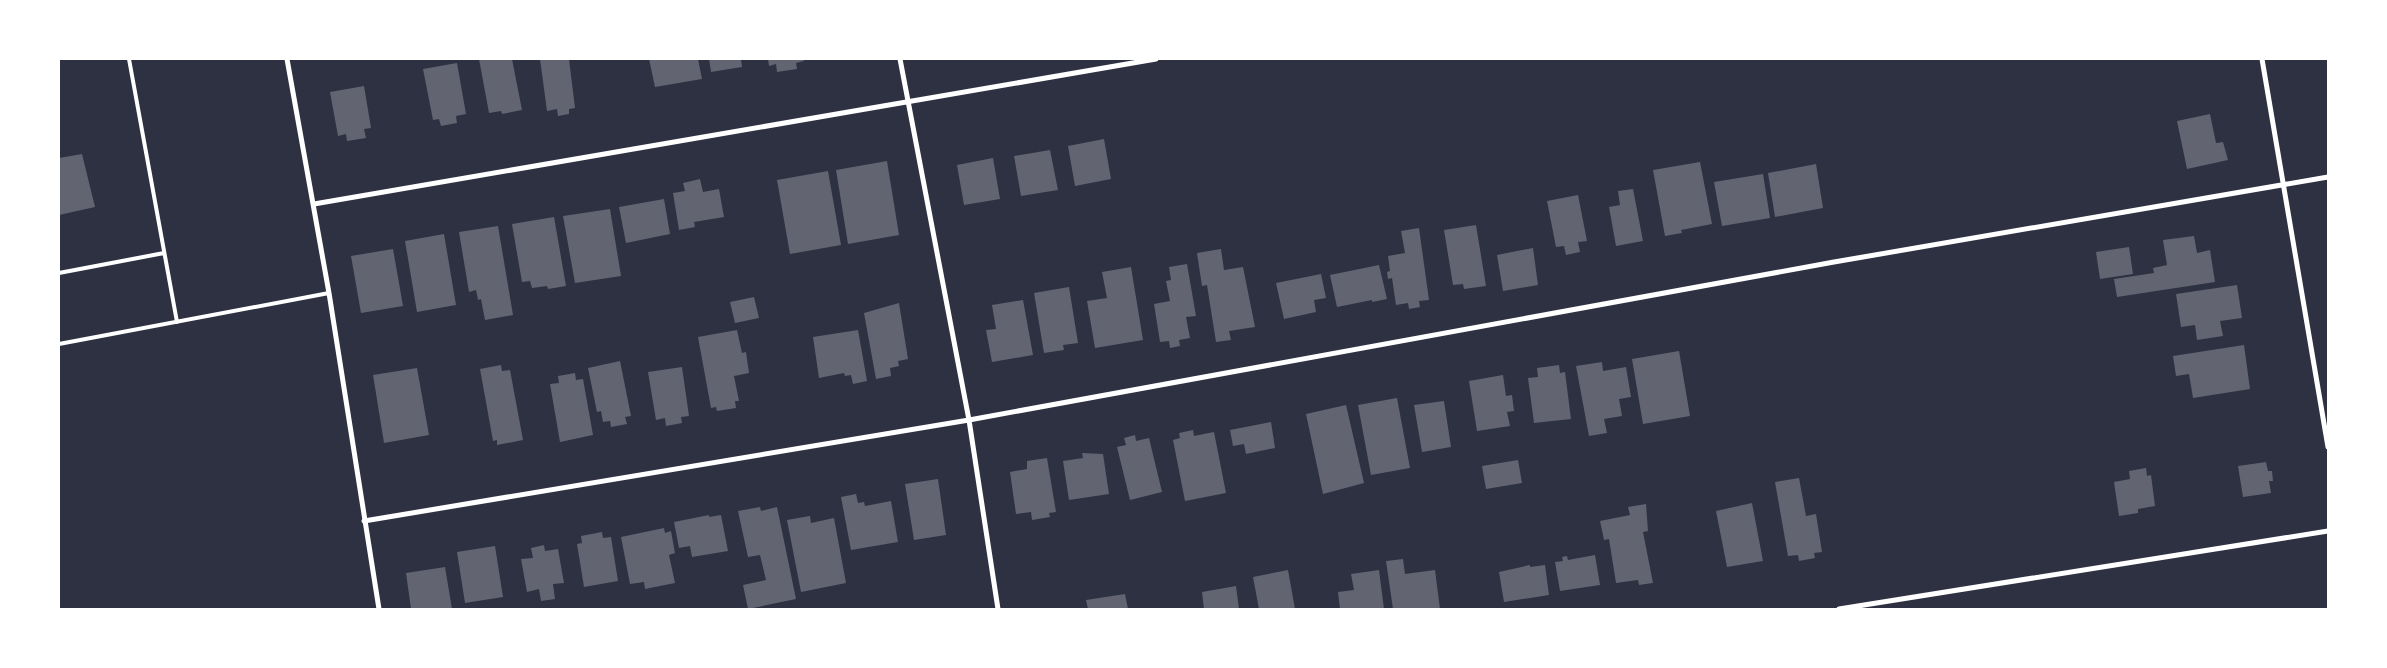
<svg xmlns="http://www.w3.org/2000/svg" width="2387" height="668" viewBox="0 0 2387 668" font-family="'Golos Text',sans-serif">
	<rect width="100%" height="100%" fill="#2d3142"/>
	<!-- building -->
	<path fill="#626471" d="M479,59H512L522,110L502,114L501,111L489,113Z
		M540,59H569L575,108L569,109V114L558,116L557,109L547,111Z
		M649,59H698L702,79L655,87Z
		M709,59H741L742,67L711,72Z
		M768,59H803L804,61L796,63L797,69L777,72L776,64L769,66Z
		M457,63L466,114L456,116L457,123L441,126L439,119L433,120L423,69Z
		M364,86L371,128L364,129L366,138L347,141L346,134L338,136L330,92Z
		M2210,114L2216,143L2223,142L2228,160L2187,169L2177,121Z
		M1104,139L1111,179L1075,186L1068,146Z
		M1050,150L1058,190L1021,196L1014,156Z
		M82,154L95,207L59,215V158Z
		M993,158L1000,199L964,205L957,165Z
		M887,161L899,235L848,244L836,170Z
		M1700,162L1712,224L1681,230L1682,233L1665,236L1653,170Z
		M1816,164L1823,208L1775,217L1768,173Z
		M828,171L841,245L790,254L777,180Z
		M1763,174L1770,218L1722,226L1714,182Z
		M700,179L703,192L719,189L724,217L694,222L695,227L679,230L673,193L685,191L683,183Z
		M1633,189L1643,241L1616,246L1609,207L1620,205L1618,191Z
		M1578,195L1587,241L1578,242L1580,252L1566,255L1564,246L1556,247L1547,201Z
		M664,199L670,234L626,243L619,207Z
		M610,209L621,276L575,283L563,216Z
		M554,217L566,286L548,289L547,286L532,288L530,281L522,282L512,224Z
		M1476,225L1486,286L1464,289L1463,284L1453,285L1444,230Z
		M498,226L513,315L485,320L481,299L478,300L476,290L469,292L459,232Z
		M1419,228L1429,300L1419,301L1420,307L1409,309L1408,303L1396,305L1392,278L1388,279L1387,272L1390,271L1388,256L1405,253L1401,231Z
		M444,234L456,305L417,312L405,241Z
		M2194,236L2197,253L2210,250L2215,282L2117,297L2114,279L2154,273L2153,268L2167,265L2163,240Z
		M2129,247L2133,274L2100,279L2096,252Z
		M1533,248L1538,285L1503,291L1497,255Z
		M393,249L403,306L361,313L351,256Z
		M1221,249L1224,270L1243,267L1255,327L1229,331L1231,340L1216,342L1207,285L1202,286L1197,253Z
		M1187,264L1196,316L1186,317L1190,338L1179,340L1180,346L1170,348L1169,341L1160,342L1154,304L1170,301L1166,281L1171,280L1169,267Z
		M1379,265L1387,299L1372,302V300L1337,307L1330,275Z
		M1131,267L1143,340L1095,348L1087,301L1107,298L1102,272Z
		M1321,274L1326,298L1314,300L1316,312L1284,319L1276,283Z
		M2237,285L2242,318L2220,321L2223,336L2197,340L2195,325L2181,327L2176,294Z
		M1069,287L1078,343L1063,345L1064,350L1044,353L1034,293Z
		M754,297L759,318L735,323L730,302Z
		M1023,300L1033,355L992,362L986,330L996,329L992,305Z
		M899,303L908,359L898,361L899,366L890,368L891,376L876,379L864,313Z
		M737,330L742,353L746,352L749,373L734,376L739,401H735L736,408L717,411L716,407L711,408L698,337Z
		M858,330L867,381L853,384L851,375L845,376L844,373L819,378L813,337Z
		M2244,345L2250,389L2193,398L2189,374L2176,376L2173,356Z
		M1679,351L1690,416L1643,424L1632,359Z
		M620,361L631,416L625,417L627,424L611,427L610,421L603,422L601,411L597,412L588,368Z
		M1602,362L1603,371L1626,367L1631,397L1619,399L1622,416L1604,419L1607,433L1589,436L1576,366Z
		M501,365L502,371L510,370L523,440L497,445V440L493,441L480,369Z
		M1559,365L1560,373L1565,372L1571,419L1534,423L1528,378L1538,377L1537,368Z
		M682,367L689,416L681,417L682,423L666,426L665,418L656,420L648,372Z
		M417,368L429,435L384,443L373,375Z
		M575,373L576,380L583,379L593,435L560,442L550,384L559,383L558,376Z
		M1503,375L1506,396L1512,395L1514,411L1507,412L1510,426L1477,431L1469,381Z
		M1397,398L1410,468L1371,475L1358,405Z
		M1444,401L1451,447L1422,452L1414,405Z
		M1346,405L1364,483L1323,494L1306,414Z
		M1271,422L1275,448L1246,454L1244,444L1233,446L1230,430Z
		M1193,430L1194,436L1214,432L1226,493L1185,501L1173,440L1180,438L1179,433Z
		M1135,435L1136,441L1149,438L1162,492L1130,500L1117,447L1126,445L1124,438Z
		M1082,453L1103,454L1109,494L1069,500L1063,461L1083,458Z
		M1047,458L1056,512L1049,513L1050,517L1032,520L1031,512L1016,514L1010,472L1027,469V461Z
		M1518,460L1522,483L1486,489L1482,466Z
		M2266,462L2268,471H2272L2273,481H2269L2271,493L2243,497L2238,466Z
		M2146,468L2147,476L2151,475L2155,506L2138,509V513L2119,516L2114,482L2130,479L2129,471Z
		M1799,478L1806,516L1816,514L1822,552L1814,553L1815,558L1799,561L1798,555L1788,556L1775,482Z
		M938,479L946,535L914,540L905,484Z
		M856,494L858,503L864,502L865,506L891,501L898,542L851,550L841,497Z
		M1752,503L1763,561L1727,567L1716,511Z
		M1646,504L1648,531L1643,532L1653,583L1639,585L1638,580L1616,583L1609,539L1604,540L1600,521L1630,515L1628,507Z
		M760,507L761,511L777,507L796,599L748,609L743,585L766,580L760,555L748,557L738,511Z
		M709,515V517L721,515L728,551L692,557L690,546L679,548L674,522Z
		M810,516L811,523L834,518L846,583L801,592L787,520Z
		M664,528L665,533L671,531L675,553L669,555L675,583L645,589L644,582L630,584L621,537Z
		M602,532L603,538L611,537L618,581L584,587L577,544L582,543L581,536Z
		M544,545L545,551L558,549L564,583L553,584L555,599L541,601L539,589L527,592L521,559L533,558L531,548Z
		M495,546L503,597L465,603L457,552Z
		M1595,555L1600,585L1560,591L1555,562L1563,561L1562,557L1567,556L1568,560Z
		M1403,559L1405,574L1435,570L1440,609H1393L1386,561Z
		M1530,565V567L1545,565L1549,595L1504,602L1499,572Z
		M445,567L452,609H411L406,573Z
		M1288,570L1295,609H1259L1253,577Z
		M1379,570L1384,609H1340L1338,592L1354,590L1351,574Z
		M1236,586L1239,609H1204L1202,592Z
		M1125,594L1128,609H1088L1086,600Z"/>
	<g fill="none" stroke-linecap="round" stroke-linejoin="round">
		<!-- service -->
		<path stroke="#fff" stroke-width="4" d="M129,59L177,322
			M59,273L164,253
			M59,344L329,293"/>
		<!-- minor -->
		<path stroke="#fff" stroke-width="5" d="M287,59L329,293L379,609
			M900,59L969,420L998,609
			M2262,59L2328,447
			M314,204L1156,59
			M364,521L969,420L1834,262L2328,177
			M1839,609L2328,531"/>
	</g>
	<!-- border -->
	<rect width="2387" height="668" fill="none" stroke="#ffffff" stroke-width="120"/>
</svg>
